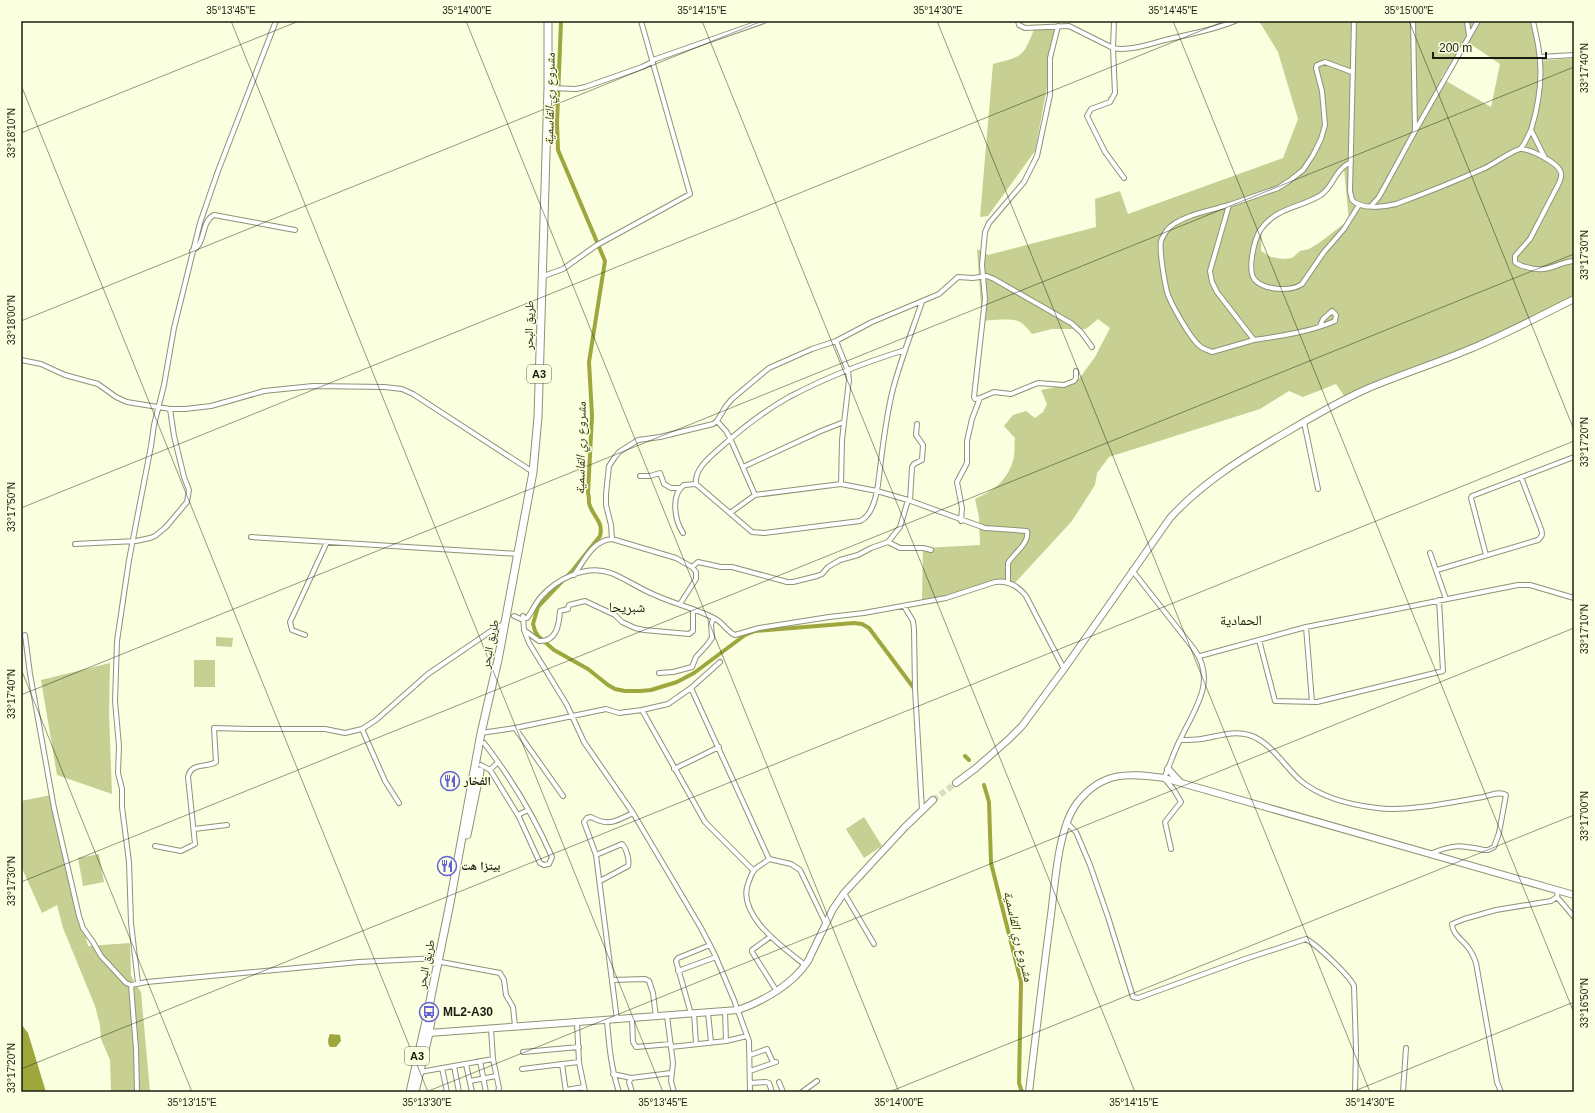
<svg xmlns="http://www.w3.org/2000/svg" width="1595" height="1113" viewBox="0 0 1595 1113" font-family="Arial,'Noto Naskh Arabic',sans-serif">
	<rect width="100%" height="100%" fill="#faffe0"/>
	<!-- green -->
	<path fill="#c7cf92" fill-rule="evenodd" d="M1259,21H1533L1540,61L1574,58V300L1506,332L1346,399L1336,384L1303,397L1289,391L1260,409L1109,457L1097,473L1095,485L1072,521L1013,585L1001,581L964,592L922,601L923,548L980,545L979,517L975,499C995,490 1009,479 1014,457C1015,451 1014,445 1015,438L1004,426L1013,415L1026,411L1035,418L1043,412L1047,404L1041,390L1076,383L1095,357L1110,328L1098,319L1086,329H1052L1032,334C1029,330 1023,323 1018,321C1009,318 991,320 982,321L977,249L988,255L1096,227L1095,199L1120,191L1128,214L1283,158L1298,119L1278,52ZM1466,41L1500,64L1491,107L1441,78ZM1344,169L1349,220L1319,243L1309,249L1300,251L1292,258L1283,259L1271,257L1261,251L1262,225L1265,220L1276,214L1314,199L1325,191Z
		M1059,24L1035,151L988,216L980,217L993,64C1024,56 1023,57 1035,27Z
		M216,637L233,638L232,647L216,646Z
		M194,660H215V687H194Z
		M110,663L109,713L112,794L57,775L41,680Z
		M51,795L88,946L130,943L131,976L141,992L150,1092H111L110,1060L101,1039L100,1025L95,1006L63,928L57,905L42,913L21,866V801Z
		M864,817L882,846L864,858L846,829Z
		M99,854L104,882L83,886L78,858Z"/>
	<!-- water -->
	<path fill="#9ea73d" d="M21,1024L28,1033L46,1092H21Z
		M330,1034L340,1035L341,1041L336,1047H330C327,1043 328,1038 330,1034Z"/>
	<g fill="none" stroke-linecap="round" stroke-linejoin="round">
		<!-- canal -->
		<path stroke="#9ea73d" stroke-width="4" d="M561,21L557,123L558,150L605,261L589,362L592,416L588,493C589,496 589,499 589,503C592,516 604,521 600,536L573,570L538,607L533,624L535,631L538,636L554,650L588,669L608,685L615,689L625,691H640L651,690L677,682L694,673L745,635L755,631L854,623L862,624L869,628L913,687
			M965,756L969,760
			M984,785L989,802L991,863L1021,982L1019,1083L1022,1092"/>
		<!-- secondary-tunnel -->
		<path stroke="#d9ddc1" stroke-width="6" stroke-dasharray="6 3" stroke-linecap="butt" d="M933,800L956,783"/>
		<!-- minor casing -->
		<g stroke="#8e9276" stroke-width="6">
			<path id="minor" d="M1018,21L1019,25L1025,28L1069,26L1113,48C1132,52 1154,42 1173,38C1194,33 1214,30 1235,21
				M1114,21L1113,48L1115,93L1110,102L1091,109L1087,116L1105,152L1124,178
				M1354,21L1350,191L1352,200C1362,210 1384,207 1396,204C1426,193 1456,181 1485,168C1494,164 1511,151 1520,149C1529,148 1559,163 1561,173C1562,177 1560,181 1558,185L1530,239L1515,256V262C1518,265 1522,266 1526,267C1549,274 1554,263 1574,261
				M1413,21L1415,130
				M1467,21L1469,36
				M1533,21C1535,31 1538,41 1539,52C1543,79 1539,104 1531,130L1545,158
				M1540,57L1574,55
				M548,88L576,89L585,87L642,67L650,63L653,60L764,21
				M1520,149L1524,144L1531,130
				M1351,162C1334,170 1334,186 1321,195C1300,208 1277,207 1261,229C1254,239 1246,273 1256,281C1266,290 1291,292 1302,284L1324,252L1344,229L1359,205
				M1229,205C1212,210 1178,216 1167,230C1165,233 1162,238 1161,241C1159,250 1165,286 1168,295C1173,307 1191,340 1201,347C1204,349 1208,350 1212,352L1254,340
				M1371,206L1379,197L1415,131L1478,21
				M192,251C207,243 200,222 214,215L295,230
				M541,277L563,269L597,245L690,194L641,21
				M1320,326L1323,319L1332,311L1336,315L1335,321C1310,332 1281,336 1254,340L1217,292L1212,282L1210,271L1229,205L1278,188L1289,181L1303,170L1313,155L1321,139L1325,125L1322,91L1316,68L1317,65L1325,62L1352,72
				M836,341L848,371L849,380L842,440L841,484
				M905,350C866,362 825,378 789,397C764,411 741,429 720,448C710,457 694,469 696,484L752,532L764,533L860,521C872,516 876,498 878,485C882,453 885,420 893,389C901,359 912,331 922,302
				M21,360L41,364L65,375L98,384L116,397L127,402L170,409H185L211,406L264,391L313,386L384,387L402,389L413,394L533,472
				M980,398L975,399L974,397L985,299L982,265L985,232L989,223L1024,182L1037,156L1050,95V58L1058,26
				M717,421L726,431L730,438L755,495
				M1304,422L1318,489
				M743,467L821,431L844,422
				M640,476H650L660,473L664,484L671,488H680
				M910,501L912,467L914,464L922,460L923,445L916,435L917,424
				M730,513L755,495L841,484L877,491L908,500L985,528L1027,531C1030,543 1013,554 1008,563V582
				M961,521L962,508L957,482L967,463V441L972,419L980,398L994,392L1011,394L1038,383L1064,385L1074,381L1076,378V371
				M683,533C675,521 670,495 684,485L696,484
				M251,537L518,554
				M612,539L611,525L606,505V494L609,466L615,457L619,452L638,440L660,437L713,424L717,421L726,406L732,399L769,368L812,349L836,341L872,322L939,294L958,277L973,278L987,276L994,279L1071,323L1081,332L1092,347
				M888,542L900,548H923L931,550
				M75,544L136,541L150,538L155,536L166,527L187,502L189,490L184,477L174,436L170,409
				M1430,553L1446,599
				M1486,555L1471,498L1472,496L1574,457
				M1132,570L1194,649C1217,681 1195,708 1181,738C1174,751 1170,765 1164,778L1174,790L1181,802L1165,822L1171,849
				M1437,570L1538,540C1542,536 1543,535 1541,529L1521,477
				M574,575C584,561 593,540 612,539L676,558L692,567
				M680,604L696,579V572L692,567L698,562L721,567H732L787,582H793L817,576L822,574L828,567L840,560L858,555L871,548L888,542L900,527L908,500
				M904,606L913,621L914,629L915,689L922,810
				M514,616L521,619L527,618C532,612 535,604 540,598C556,579 586,564 611,573C626,579 640,589 655,595C674,604 695,608 714,618C723,622 727,632 735,635L759,628L829,617L864,613L946,598L995,582C1008,580 1018,586 1026,596L1064,669
				M523,616L524,630L529,643L567,705L584,742L633,813L701,928L715,955L734,1000L749,1041L750,1092
				M1306,627L1312,702
				M524,630L539,641C556,642 559,626 560,611L568,609L569,605L585,601L615,615L622,622L635,628L644,630L689,634L693,631V609
				M25,635L30,674L54,808L79,916L83,928L93,942L101,956L126,983L131,985L147,982L359,962L439,958
				M305,635L292,630L290,622L327,542
				M1259,640L1275,701L1317,702L1443,671L1439,600
				M1200,656L1306,627L1518,585H1530L1574,598
				M659,673L673,672L692,667L696,657L707,645L712,638L711,624L714,618
				M691,688L769,859
				M642,710L705,822L754,871
				M515,728L563,796
				M362,729L385,781L399,803
				M481,733L515,728L606,709L619,713L642,710L668,704L691,688L720,662
				M1180,740C1187,740 1194,740 1201,739C1216,737 1233,730 1249,735C1270,741 1285,767 1301,781C1322,798 1351,805 1377,808C1407,812 1453,802 1483,797C1490,795 1500,791 1506,795L1499,833L1494,847L1488,850H1484C1460,845 1453,844 1430,854
				M481,765L490,770L492,773L519,817L540,863L544,865L549,864L552,857C534,816 511,778 484,743
				M674,769L719,747
				M490,770L498,762
				M518,815L528,810
				M1067,823L1076,832L1079,839L1090,865L1108,917L1133,997L1138,998L1245,959L1306,939C1317,945 1349,975 1354,986L1356,1049L1355,1092
				M194,829L227,825
				M155,846L181,851L195,844L188,777C191,762 207,768 216,762L214,728L250,729H325L345,733L362,729L376,720L428,674L491,631L504,624
				M596,855L622,844C626,848 630,860 628,866L600,881
				M844,893L874,944
				M1557,897L1574,917
				M770,937L752,950V952L776,990
				M441,962L500,973L504,980L506,995L513,1007L515,1026
				M805,965C784,948 734,914 749,881C750,878 752,873 754,870C758,866 765,863 769,859L791,864L800,870L826,924
				M678,971L716,957
				M612,980L645,979L649,981L653,993L656,1017
				M138,983L131,923L129,862L122,807V789L118,773L119,746L115,701L117,641L129,560L151,446L154,425L164,385L174,328L200,223L218,171L276,21
				M131,985L136,1049L137,1092
				M725,1011L726,1041
				M694,1013L696,1044
				M708,1013L711,1042
				M691,1014L676,961L678,958L710,945
				M667,1016L673,1063L671,1081L674,1092
				M632,1019L633,1042L636,1047L671,1044
				M617,1020L596,855L584,822L587,818L591,817C609,827 616,821 633,813
				M607,1021C609,1045 611,1068 619,1092
				M577,1023L579,1062L585,1092
				M491,1029L493,1059L499,1088L498,1092
				M671,1047L726,1041L747,1036
				M523,1052L579,1047
				M750,1055L767,1049L772,1060
				M480,1061L486,1092
				M466,1064L472,1092
				M562,1064L566,1092
				M454,1066L459,1092
				M442,1068L447,1092
				M522,1069L579,1062
				M750,1071L776,1062
				M420,1072L493,1059
				M613,1074L631,1078
				M470,1081L496,1076
				M779,1082L783,1092
				M750,1083L766,1082L769,1083L772,1092
				M566,1090L584,1087
				M632,1092L629,1082L631,1078L671,1073
				M802,1092L817,1081
				M1403,1092L1406,1048
				M1501,1092L1497,1082L1476,963C1474,957 1471,951 1467,946C1461,939 1452,933 1452,924L1464,919L1496,910L1551,901L1557,897L1558,890"/>
		</g>
		<!-- secondary casing -->
		<g stroke="#8e9276" stroke-width="8">
			<path id="secondary" d="M1168,769L1180,782
				M956,783L976,768L1009,739L1022,726L1064,669L1170,518C1199,486 1236,462 1273,440C1304,422 1336,402 1369,388C1402,374 1437,363 1470,349C1506,334 1540,316 1574,299
				M425,1032L429,1033L738,1010C764,1001 793,984 808,961L833,909L844,893L905,827L933,800
				M1029,1092C1036,1033 1043,974 1051,915C1055,884 1058,828 1077,803C1102,771 1128,773 1164,778L1574,895"/>
		</g>
		<!-- trunk casing -->
		<g stroke="#8e9276" stroke-width="9">
			<path id="trunk" d="M467,835L480,771
				M410,1092L426,1021L450,903L481,733L498,660L533,472L538,417L548,88V21
				M415,1092L429,1033L432,1014"/>
		</g>
		<!-- minor -->
		<use href="#minor" stroke="#fff" stroke-width="4"/>
		<!-- secondary -->
		<use href="#secondary" stroke="#fff" stroke-width="6"/>
		<!-- trunk -->
		<use href="#trunk" stroke="#fff" stroke-width="7"/>
	</g>
	<!-- ticks -->
	<path fill="none" stroke="#1b1c11" stroke-width="1" stroke-opacity="0.45" d="M231,21L663,1092M466,21L899,1092M702,21L1135,1092M937,21L1370,1092M1173,21L1574,1013M1409,21L1574,430M21,85L428,1092M21,133L299,21M21,321L762,21M21,508L1225,21M21,669L192,1092M21,695L1574,67M21,882L1574,254M21,1069L1574,441M426,1092L1574,628M889,1092L1574,815M1352,1092L1574,1002"/>
	<!-- icons -->
	<defs>
		<g id="restaurant-ring" transform="scale(1)"><circle r="9.5" fill="#faffe0" stroke="#6460d9" stroke-width="1.5"/><path d="M-5-6h1v4h1v-4h1v4h1v-4h1v5L-1.5 .5V6h-2V.5L-5-1ZM5-6V6H3V1.5H1.5Q1.5-4 5-6Z" fill="#6460d9"/></g>
		<g id="bus-ring" transform="scale(1)"><circle r="9.5" fill="#faffe0" stroke="#6460d9" stroke-width="1.5"/><path d="M-5-6H5V4H4V6H2V4H-2V6H-4V4H-5ZM-3.5-4V0h7V-4ZM-3.5 1.2v1.5H-2V1.2ZM2 1.2v1.5H3.5V1.2Z" fill="#6460d9"/></g>
	</defs>
	<g fill-rule="evenodd">
		<use href="#restaurant-ring" x="450" y="781"/>
		<use href="#restaurant-ring" x="447" y="866"/>
		<use href="#bus-ring" x="429" y="1012"/>
	</g>
	<g text-anchor="middle" stroke-width="3" stroke-linejoin="round" paint-order="stroke">
		<!-- shield labels -->
		<g fill="#faffe0" stroke="#5e604f" stroke-width="1">
			<rect x="527" y="365" width="24" height="18" rx="3"/>
			<rect x="405" y="1047" width="24" height="18" rx="3"/>
		</g>
		<g font-size="11" font-weight="bold" fill="#1b1c11">
			<text x="539" y="378">A3</text>
			<text x="417" y="1060">A3</text>
		</g>
		<!-- street labels -->
		<g font-size="12" fill="#1b1c11" stroke="#faffe0">
			<text transform="translate(529 325) rotate(-89)" y="4">طريق البحر</text>
			<text transform="translate(490 644) rotate(-79)" y="4">طريق البحر</text>
			<text transform="translate(426 964) rotate(-79)" y="4">طريق البحر</text>
		</g>
		<!-- poi labels -->
		<g font-size="12" font-weight="bold" fill="#1b1c11" stroke="#faffe0" text-anchor="start">
			<text x="464" y="785">الفخار</text>
			<text x="461" y="870">بيتزا هت</text>
			<text x="443" y="1016">ML2-A30</text>
		</g>
		<!-- water labels -->
		<g font-size="13" font-style="italic" fill="#34380b" stroke="#faffe0">
			<text transform="translate(549 99) rotate(-89)" y="5">مشروع ري القاسمية</text>
			<text transform="translate(580 448) rotate(-89)" y="5">مشروع ري القاسمية</text>
			<text transform="translate(1019 936) rotate(77)" y="5">مشروع ري القاسمية</text>
		</g>
		<!-- quarter labels -->
		<g font-size="14" fill="#1b1c11" stroke="#faffe0">
			<text x="627" y="612">شبريحا</text>
			<text x="1241" y="625">الحمادية</text>
		</g>
	</g>
	<!-- border -->
	<rect width="1595" height="1113" fill="none" stroke="#faffe0" stroke-width="44"/>
	<!-- scale -->
	<path d="M1433 52v6h113v-6" fill="none" stroke="#1b1c11" stroke-width="2"/>
	<text x="1439" y="52" font-size="12" fill="#1b1c11" stroke="#faffe0" stroke-width="3" paint-order="stroke">200 m</text>
	<rect x="22" y="22" width="1551" height="1069" fill="none" stroke="#1b1c11" stroke-width="1.5"/>
	<g font-size="10" text-anchor="middle" fill="#1b1c11">
		<text x="231" y="14">35°13'45"E</text>
		<text x="467" y="14">35°14'00"E</text>
		<text x="702" y="14">35°14'15"E</text>
		<text x="938" y="14">35°14'30"E</text>
		<text x="1173" y="14">35°14'45"E</text>
		<text x="1409" y="14">35°15'00"E</text>
		<text transform="translate(1584 68) rotate(-90)" y="4">33°17'40"N</text>
		<text transform="translate(11 133) rotate(-90)" y="4">33°18'10"N</text>
		<text transform="translate(1584 255) rotate(-90)" y="4">33°17'30"N</text>
		<text transform="translate(11 320) rotate(-90)" y="4">33°18'00"N</text>
		<text transform="translate(1584 442) rotate(-90)" y="4">33°17'20"N</text>
		<text transform="translate(11 507) rotate(-90)" y="4">33°17'50"N</text>
		<text transform="translate(1584 629) rotate(-90)" y="4">33°17'10"N</text>
		<text transform="translate(11 694) rotate(-90)" y="4">33°17'40"N</text>
		<text transform="translate(1584 816) rotate(-90)" y="4">33°17'00"N</text>
		<text transform="translate(11 881) rotate(-90)" y="4">33°17'30"N</text>
		<text transform="translate(1584 1003) rotate(-90)" y="4">33°16'50"N</text>
		<text transform="translate(11 1068) rotate(-90)" y="4">33°17'20"N</text>
		<text x="192" y="1106">35°13'15"E</text>
		<text x="427" y="1106">35°13'30"E</text>
		<text x="663" y="1106">35°13'45"E</text>
		<text x="899" y="1106">35°14'00"E</text>
		<text x="1134" y="1106">35°14'15"E</text>
		<text x="1370" y="1106">35°14'30"E</text>
	</g>
</svg>
